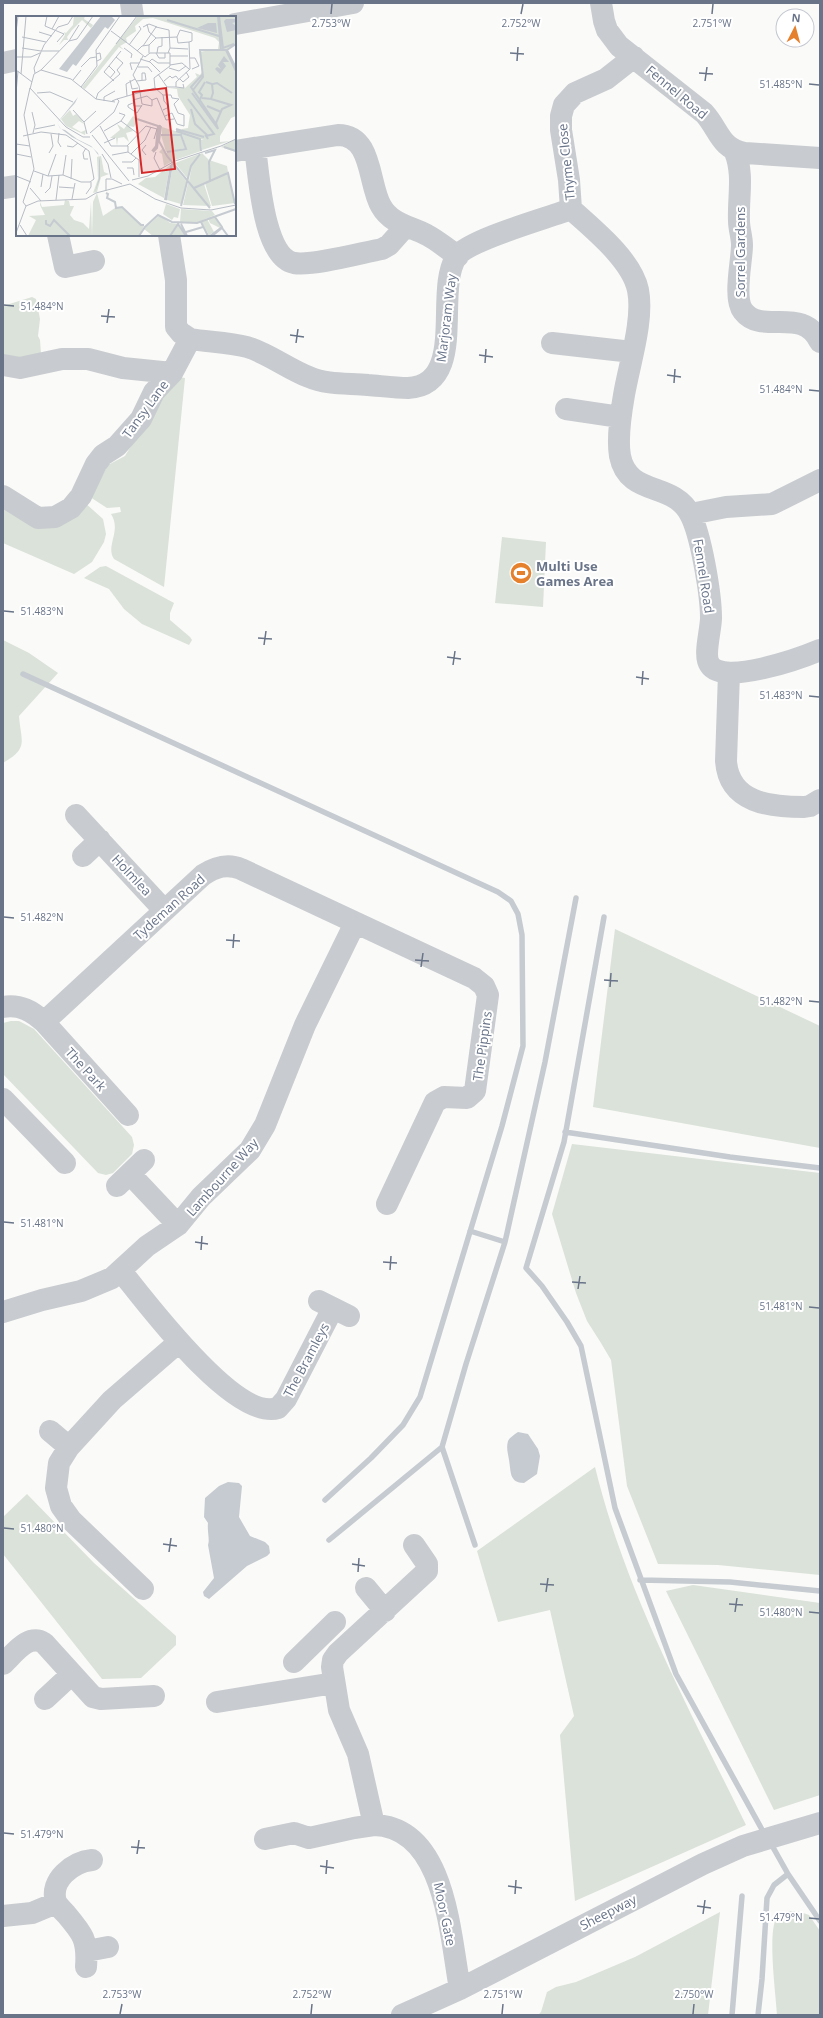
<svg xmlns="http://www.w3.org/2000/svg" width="823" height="2018" viewBox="0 0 823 2018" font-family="'Open Sans',sans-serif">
	<rect width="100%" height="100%" fill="#fafaf8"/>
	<!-- green -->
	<path fill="#dae2d9" d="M32,297L36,299L40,319L38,336L40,340L41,354L37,358L3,357V306Z
		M178,377L185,378L164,587L114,559C105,546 122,531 111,514L121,512L120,507L107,508L90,497L108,465L125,456L155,406Z
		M84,502L103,519L106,534L104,542L92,562L74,574L3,543V503L22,514Z
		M502,537L546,542L543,607L495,603Z
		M106,566L174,603L170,613V620L190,637L192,640L189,645L142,624L124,609L109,589L84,578L100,567Z
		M3,640L29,653L58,673L19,716C21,742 29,748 3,763Z
		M615,929L820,1026V1148L593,1107Z
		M11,1021H19L34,1029L132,1137L134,1145L132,1154L113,1173L106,1175L98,1173L3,1074V1023Z
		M572,1144L820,1173V1575L718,1565L658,1564L627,1486L611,1360L601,1343L587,1321L576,1293L552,1214Z
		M595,1467C625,1591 690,1711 746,1825L575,1901L560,1735L574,1716L550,1610L498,1622L477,1551Z
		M27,1494L94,1563L176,1636V1645L141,1678L102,1679L3,1554V1517Z
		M693,1585L820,1603V1795L774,1810L666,1591Z
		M797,1911L809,1915L820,1931V2015H777C776,1995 767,1931 777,1917C782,1910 791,1911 797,1911Z
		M720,1912L708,2015H538L541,2012L547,1992L556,1987L576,1982L635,1957Z"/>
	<!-- water -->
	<path fill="#c5cbd1" d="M518,1432L528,1434L538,1449L540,1456L537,1474L524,1483C509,1483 511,1471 509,1460C508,1453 506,1448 508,1441C510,1437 514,1435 518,1432Z
		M228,1482L239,1483L242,1486L239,1517L250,1536L265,1542L269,1546L270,1553L267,1556L247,1566L209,1599L204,1596L203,1592L214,1578L208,1545C210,1540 207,1531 208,1523L204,1517L205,1498L219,1486Z"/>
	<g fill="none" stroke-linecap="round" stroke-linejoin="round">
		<!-- stream -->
		<path stroke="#c5cbd1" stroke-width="5.5" d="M23,674L498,892L511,901L518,914L522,935L523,1046L502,1126L420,1397L403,1425L371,1458L325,1500
			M604,917L564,1142L526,1268L542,1286L567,1322L581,1346L615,1508L676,1674L765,1835
			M565,1132L730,1157L820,1168
			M470,1231L505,1242
			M442,1447L475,1545
			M329,1540L442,1447L466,1364L505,1242L545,1062L576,898
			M640,1580L730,1582L820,1591
			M770,1842L788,1874L820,1921
			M732,2015L742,1896
			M758,2015L762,1979L767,1898L774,1885L788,1874"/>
		<!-- minor -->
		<path stroke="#c8cbcf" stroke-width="22" d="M131,3L133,17
			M601,3L604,21L607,30L619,46L704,113C719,129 720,149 745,153L820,158
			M235,24L353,3
			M3,63L17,60
			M255,148C259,174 263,257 294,263C314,266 361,253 382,249L389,245L405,227
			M235,151L338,135C373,135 368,184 381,206C391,224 410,226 427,235C437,240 447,249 458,256
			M735,152C744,175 738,197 739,221C739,229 742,237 742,245C742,261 733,298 743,311C762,336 803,305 820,342
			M3,188L17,186
			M571,209C593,229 632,260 638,290C644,320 629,365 624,395C621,412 617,439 620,456C628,497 673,481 690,514C701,534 711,595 711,618C711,630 703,656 710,665C723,686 801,658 820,650
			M571,209L569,180L561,130V116L564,105L575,93L606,79L634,57
			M58,235L65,267L94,261
			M169,235L176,280V327L181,333L190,339C208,342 229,342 247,347C268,353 288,369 309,377C327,385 349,383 368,385C381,386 395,388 408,388C469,384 433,290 457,256C470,239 548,218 571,209
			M552,343L632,352
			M3,365L20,368L62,359H88L123,368L172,373
			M566,409L620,417
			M3,496L38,518L55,517L71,508L81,496L96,464L103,455L117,446L141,419L154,392L172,373L190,339
			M691,514L726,507L772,504L820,480
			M729,673L726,761C729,803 770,807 804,807L810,806L820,800
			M76,815L164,910
			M83,856L100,840
			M3,1007C20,1004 32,1011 44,1022L203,875C215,867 227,863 241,869L474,978L484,986L488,995L475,1091L467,1098L444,1097L435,1102L387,1204
			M44,1022L128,1115
			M3,1099L65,1163
			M130,1174L178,1225
			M117,1186L144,1160
			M121,1271C146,1302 235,1422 278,1408L286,1399L333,1308
			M319,1301L349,1316
			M3,1312L42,1300L81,1291L112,1278L147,1246L178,1225L201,1197L250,1150L265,1125L305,1025L355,923
			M50,1431L69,1447
			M414,1545L427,1564V1571L338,1653L333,1660L332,1667L339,1710L358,1754L374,1825C446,1827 450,1936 460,1989
			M366,1588L385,1611
			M143,1589L71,1520L61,1506L56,1488L59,1463L69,1447L112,1400L179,1342
			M294,1662L335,1622
			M3,1664C14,1654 28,1633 44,1643L93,1697L101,1699L154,1696
			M45,1699L72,1674
			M217,1702L334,1683
			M265,1839L294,1833L309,1838L354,1828L374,1825
			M3,1916L32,1913L56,1903
			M87,1951L108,1947
			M86,1967C88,1940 83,1934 66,1914C63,1911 58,1906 56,1902C49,1880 73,1862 92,1860
			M402,2015L460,1989L703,1864L743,1846L820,1823"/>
	</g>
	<!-- ticks -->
	<path fill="none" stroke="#697489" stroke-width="1.5" d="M331,14L332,4M521,14L523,4M712,14L713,4M510,53L524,54M517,61L518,47M699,73L713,74M705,81L707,67M809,84L819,85M4,305L14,306M101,316L115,317M107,323L109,309M290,335L304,337M296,343L298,329M479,355L493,357M485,363L486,349M667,375L681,377M674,383L675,369M809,390L819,391M4,611L14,612M258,638L272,639M264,645L266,631M447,657L461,659M453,665L455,651M636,677L649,679M642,685L643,671M809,696L819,697M4,917L14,918M226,940L240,941M233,948L234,934M415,960L429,961M421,967L423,953M604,980L618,981M610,987L611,973M809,1001L819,1002M4,1222L14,1223M195,1242L208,1244M201,1250L202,1236M383,1262L397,1263M390,1270L391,1256M572,1282L586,1283M578,1289L580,1276M809,1307L819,1308M4,1528L14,1529M163,1544L177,1546M169,1552L171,1538M352,1564L365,1566M358,1572L359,1558M540,1584L554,1585M546,1592L548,1578M729,1604L743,1605M735,1612L737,1598M809,1612L819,1613M4,1833L14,1834M131,1847L145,1848M137,1854L139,1840M320,1866L334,1868M326,1874L327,1860M508,1886L522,1888M515,1894L516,1880M697,1906L711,1908M703,1914L705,1900M809,1918L819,1919M120,2014L122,2004M311,2014L312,2004M502,2014L503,2004M693,2014L694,2004"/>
	<!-- icons -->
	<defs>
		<g id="stadium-disc" transform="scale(1.15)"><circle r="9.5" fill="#e5802d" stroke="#fff"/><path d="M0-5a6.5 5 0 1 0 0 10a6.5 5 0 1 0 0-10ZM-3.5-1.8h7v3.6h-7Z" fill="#fff"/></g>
	</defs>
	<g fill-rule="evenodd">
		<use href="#stadium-disc" x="521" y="573"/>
	</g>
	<g text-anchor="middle" stroke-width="4" stroke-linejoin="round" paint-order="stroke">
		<!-- street labels -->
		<g font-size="13" fill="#697489" stroke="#fff">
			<text transform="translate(677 92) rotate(40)" y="5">Fennel Road</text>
			<text transform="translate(566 162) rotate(-96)" y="5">Thyme Close</text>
			<text transform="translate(740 252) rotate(-90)" y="5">Sorrel Gardens</text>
			<text transform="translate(446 318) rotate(-83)" y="5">Marjoram Way</text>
			<text transform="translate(145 409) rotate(-54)" y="5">Tansy Lane</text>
			<text transform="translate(704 576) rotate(81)" y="5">Fennel Road</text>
			<text transform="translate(132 875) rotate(47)" y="5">Holmlea</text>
			<text transform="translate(169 907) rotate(-42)" y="5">Tydeman Road</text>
			<text transform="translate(482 1046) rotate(-82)" y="5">The Pippins</text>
			<text transform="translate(86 1069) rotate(48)" y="5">The Park</text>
			<text transform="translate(222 1177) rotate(-48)" y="5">Lambourne Way</text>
			<text transform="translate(306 1360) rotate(-62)" y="5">The Bramleys</text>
			<text transform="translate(608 1912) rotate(-27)" y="5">Sheepway</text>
			<text transform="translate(445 1914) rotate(78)" y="5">Moor Gate</text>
		</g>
		<!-- poi labels -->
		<g font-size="13" font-weight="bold" fill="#697489" stroke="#fff" text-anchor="start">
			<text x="536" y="571">Multi Use<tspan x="536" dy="15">Games Area</tspan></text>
		</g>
	</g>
	<!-- overview -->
	<g transform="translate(16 16)">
		<rect width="220" height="220" fill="#fafaf8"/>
		<path d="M58,0H69L68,3L77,9L75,12L66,4L56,14L51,21L52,24H48L43,29L49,19L48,16L50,17L57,9ZM122,0H220V28L211,34L220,54V100L215,102L204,120V126L214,125L186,134L185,124H188L174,120L184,123L185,135L156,145L150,137L170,133L167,122L166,119L146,118V111L172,119L164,116L166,113L172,112L174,99L162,80L161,73L153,72H169L181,61L179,57L184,59L186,56L183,36L202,33L203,26L199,22L137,2L127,3L119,10L120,15L110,22L111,26L104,30L108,34L103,31L69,73L66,71ZM54,94L57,100L60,98L65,103L68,108L63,105L56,111L65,116L70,114L69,119L50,110L45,103ZM117,100L122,103L118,111L113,110L117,115L110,117L113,126L108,121L102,122L101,130L100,122H94L104,114L101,108L108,113ZM145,119L165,120L169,132L150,136ZM220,123V136L205,131ZM147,132L155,146L148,150L146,138L143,136ZM186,137L193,144V165L186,168H188L195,190L167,189L172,167L191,188L178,172L180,171L177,172L173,165L176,150L172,163L159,147L183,138L180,142ZM85,140L88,156L93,158L85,161L81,176L77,177L82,163L81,141ZM193,144L211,150L212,156L194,166ZM154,149L148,182L122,168L130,162L139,161ZM157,149L171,166L165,188L151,184ZM212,157L219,187L196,190L189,167ZM81,177L87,200L99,192L105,191L128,210L123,220H76L77,186ZM49,184L53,185L54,190H58L54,199L58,204L67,207L73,213L75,186L76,220H12L20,204L13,200L29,199L24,189V186L26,191L48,189ZM150,188L164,193L162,202L158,201L156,204L147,198ZM165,193L196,195L199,199L182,206H164ZM144,199L154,207L163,208L170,220H137L128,213ZM198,200L205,211L204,212L194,207L192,202ZM191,203L198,216L193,219L185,205Z" fill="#dae2d9"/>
		<path d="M85,0H95L99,4L92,13L89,11L60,50L57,48L51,56L43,53ZM210,3H220V6L216,7L220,10V14L211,16L208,5ZM192,7H200L201,17L181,12ZM208,40L213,46H207L210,50L204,58L199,53L201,51L205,53L202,49ZM62,81L59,87L41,107L45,113L49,114L61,123L75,130L82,137L84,145V163L79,176L83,162V140L77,132L56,121L44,112L41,107Z" fill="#c5cbd1"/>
		<path fill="none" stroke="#c5cbd1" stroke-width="2" d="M203,0L207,32L218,28M151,4L203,20M220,28L211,34L220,52M206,34H210L220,55M186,59L175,71L200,108M197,68L201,67L216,77M177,74L187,61L184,34H205L202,0M176,77L202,113L200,107L206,93L215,89L195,83M186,82L195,83L197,77L196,68L190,66M172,83L198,118L190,120L192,123M183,86L186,79L183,76L189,66M191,90L205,96M175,93L179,108L191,119M121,103L142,110L140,130L136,135M145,110L143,125L151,140L194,192M160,113L188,121M160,115L184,123L185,135M145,119H165L170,133L151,136M208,131L220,135M137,136L141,132L144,109M189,137L199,134L193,146L194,166M178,172L212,157L219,188M90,177L92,178L91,182L99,186L100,192L106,191L125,209H128M149,184L155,149M150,184L156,148M165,190L175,150L184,138M30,204V208L34,210L38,204L54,220M185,206L192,220M165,208L171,220M170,216L187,211M123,220L129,211L142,199L156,206L181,207L220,193M154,220L162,208L170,220M194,220L206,211L199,201M196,220L206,212L212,220"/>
		<path fill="none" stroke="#b7bcc5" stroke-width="1" d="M31,0L29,10L48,18L41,26M131,8L133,16L140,22M63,9L53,25L25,54L55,63L80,83L99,86M127,11L133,8L141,11M36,13L43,0M95,15L114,29M0,16L2,0M23,16L36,20M6,21L30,26M161,21L162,27L173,26M53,25L61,23L77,0M100,28L121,0M113,29L125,13L123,10M127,30L140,11L153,14L154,32L152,37M6,32L25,35M108,32L116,38L115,42M154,32L172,33M26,35H43M121,35L126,30L133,29M133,37V29L140,22L161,21L164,14L176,17V25L173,26M140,37L143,42H149V37M141,37L142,31L146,30V21M80,38L84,37L85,43L81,45M127,40L117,59L123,70L126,88L136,90V84L141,82M154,40H172M0,41H15L24,37M174,42H179L183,50L176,53M124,43L134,46L144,56M133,46L136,43L142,47H154M154,49L166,47L173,53M93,50L99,56L94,62M65,51L74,42L80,41M122,51H132L136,56M153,52L163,55L170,50M0,54L16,66M116,54L114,47H123M19,57L18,52L28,29L42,11L52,8L57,0M5,58L10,0M142,58L151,71H160V66L174,53L173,26M164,63L167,66L173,61L170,56M57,64L65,54M114,64L116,73L122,72M98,65L88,56L105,35M120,65L130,64L129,57H126V64M148,65L154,60L156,62L160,60L163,64M65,71L81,50L80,34L104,0M160,71L168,72L167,68M14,72L50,111L67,121H74M139,72L147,79H155L156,82L163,83L158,88L162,97L168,99V110L161,108L156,97L149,100M14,73L18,58L25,54M0,77L2,55M21,77L34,76L57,86M111,80L110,68L119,63M141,82L150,104L158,103M80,83L82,77L104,58L101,54L107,47L100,41M101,83L139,72L138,62L154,50V37H134L129,41L114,29M88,85V81L99,75M117,87L112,89V91L121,97L126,89M126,90H118L117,84L131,80L136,84M57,94L68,106L71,118M147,94L153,91L148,85L147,79M16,96L19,109L17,117M105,105L121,117M68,106L80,95M84,110L95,130H112V136L123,144V161M19,113L39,109M88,115L105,105L109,99L103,97M43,117L42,126L45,131M74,117L98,96L103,85L101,83L96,85M76,119L113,165M7,120L25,116L50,119L73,135L78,163L74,166H65L47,159L32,160L18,155M88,127L99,122M0,128L14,130M51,130L57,131L62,127M111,130L130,110L141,113L138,123M70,132L67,137L68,143H72M140,136L138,142L144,154M33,137L37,130L35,118M0,138L15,141M86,138L92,148L95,162M115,138L129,124L135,111M96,139L112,136M130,139L126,134L130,129M106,146H116L120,142M111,152H117L118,159M47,159L50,139M0,160L15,166M32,160L40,138M55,163L56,143M116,164L132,160L159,145L205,130L220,123M25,171L27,158M43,171L58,172M14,172L25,185M90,175V163H96L106,168M29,177L34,172L36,160M70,178L75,171V166M56,183L59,167M40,184L43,159M22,185L70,183L80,177L114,168L139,183L165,192L195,194L220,189M10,190L7,186L18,153L8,99L14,72M4,209L11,220M0,217L10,190L22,185"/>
		<path fill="#d62828" fill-opacity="0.15" stroke="#d62828" stroke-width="2" d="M150,72L159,153L126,157L117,76Z"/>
		<rect width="220" height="220" fill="none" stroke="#697489" stroke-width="2"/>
	</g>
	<g font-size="10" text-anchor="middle" fill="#697489" stroke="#fff" stroke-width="4" stroke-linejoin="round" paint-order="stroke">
		<text x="331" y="27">2.753°W</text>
		<text x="521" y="27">2.752°W</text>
		<text x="712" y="27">2.751°W</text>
		<text x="781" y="88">51.485°N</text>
		<text x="42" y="310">51.484°N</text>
		<text x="781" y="393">51.484°N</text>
		<text x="42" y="615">51.483°N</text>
		<text x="781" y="699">51.483°N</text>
		<text x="42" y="921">51.482°N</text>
		<text x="781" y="1005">51.482°N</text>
		<text x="42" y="1227">51.481°N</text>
		<text x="781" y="1310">51.481°N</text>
		<text x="42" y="1532">51.480°N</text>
		<text x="781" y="1616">51.480°N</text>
		<text x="42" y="1838">51.479°N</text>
		<text x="781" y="1921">51.479°N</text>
		<text x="122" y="1998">2.753°W</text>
		<text x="312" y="1998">2.752°W</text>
		<text x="503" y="1998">2.751°W</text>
		<text x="694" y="1998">2.750°W</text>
	</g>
	<!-- border -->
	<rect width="823" height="2018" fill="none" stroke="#697489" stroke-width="8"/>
	<!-- north arrow -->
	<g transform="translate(795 28) rotate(6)"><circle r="19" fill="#ffffff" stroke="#c3c7d0"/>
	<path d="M0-3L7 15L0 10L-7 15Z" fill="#e5802d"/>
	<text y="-6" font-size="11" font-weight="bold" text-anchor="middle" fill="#697489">N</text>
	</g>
</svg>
